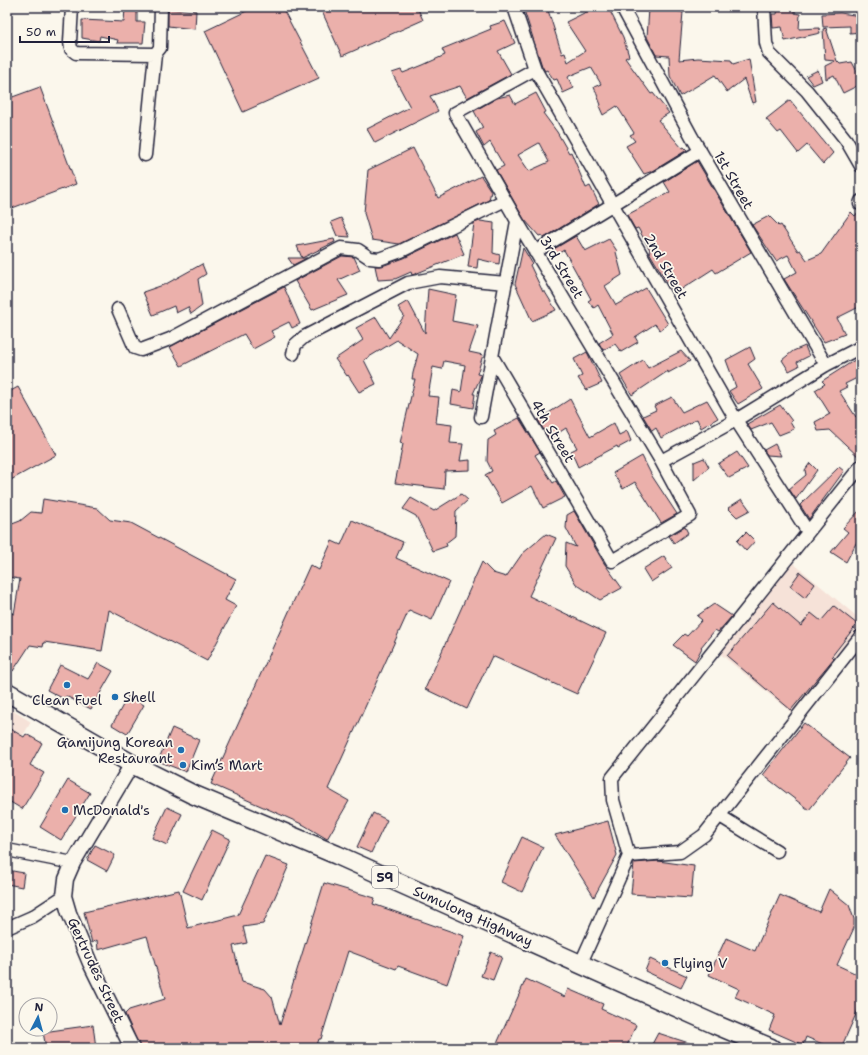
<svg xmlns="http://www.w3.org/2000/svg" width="868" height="1055" viewBox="0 0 868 1055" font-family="'Shantell Sans',sans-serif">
	<rect width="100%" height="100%" fill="#fbf7ec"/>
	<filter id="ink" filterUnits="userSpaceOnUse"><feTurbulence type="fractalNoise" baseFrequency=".025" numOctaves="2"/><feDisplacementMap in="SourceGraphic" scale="8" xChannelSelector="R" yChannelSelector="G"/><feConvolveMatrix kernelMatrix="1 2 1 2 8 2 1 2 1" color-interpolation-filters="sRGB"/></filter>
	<g filter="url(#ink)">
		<!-- built -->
		<path fill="#f6e2d8" d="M793,563L861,620V630L792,713L718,652Z
			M7,707L31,722L7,762Z"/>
		<!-- building -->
		<path fill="#ebb0ab" stroke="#22223b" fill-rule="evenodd" d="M255,7H282L319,78L243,112L205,31Z
			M320,7H417L423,20L342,56Z
			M523,7H547L562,54L565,53L568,62L585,51L566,22L596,7H608L623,37L629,56L625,58L651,94L653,93L669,113L658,120L682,148L684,147L687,150L653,171L644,174L626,146L635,141L630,135L634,133L617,106L603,115L599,106L601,105L594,87L601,84L591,67L569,76L568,78L574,88L563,93L557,79L554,80L547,70L545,71L542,66Z
			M778,7H795V13L800,14L799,29L819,28L820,33L785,41L782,27L773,28L772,14H777Z
			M125,8L137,11V22H145L143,43H117L118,40L100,36L99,41L82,38V20L124,22Z
			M168,9L196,11L195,29L168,26Z
			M649,9L683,12L679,60L698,58L731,60L733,64L749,59L756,102L752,103L744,79L727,92L715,75L680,96L670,76L669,56L656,55L647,37Z
			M840,13L861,16V32L850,33V26L823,27L822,14Z
			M505,21L515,43L498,51L511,74L467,98L460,86L430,96L438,111L375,143L367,129L410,107L392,73L401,70L403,73L423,65L445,55L442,49L491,29L490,26Z
			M826,28L837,61L840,64L852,62L861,79V84L843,93L834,75L826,79L825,66L835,61L825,60L823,29Z
			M818,70L822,81L813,85L806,76Z
			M40,87L76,184L7,210V99Z
			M536,93L546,112L543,113L557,132L569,153L571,152L586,188L590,186L599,204L544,238L542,235L539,236L524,219L496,170L504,166L490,142L484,147L476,132L483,128L474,111L497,98L510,95L515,104ZM539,143L549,162L529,171L518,155Z
			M790,100L833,153L823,164L807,145L798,153L781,131L778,133L766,119Z
			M413,148L438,198L481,176L491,191L489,200L399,244L372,240L364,213L368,170Z
			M697,161L751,252L716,273L713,269L674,294L649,252L650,250L638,228L635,229L627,215L670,192L664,182Z
			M859,211H861V306L837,318L845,334L824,342L784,279L797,272L788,255L776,261L752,225L769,216L779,226L781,225L798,251L800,250L807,260L821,254L851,212L855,216Z
			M341,218L350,237L337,236L331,222Z
			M480,221L494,223L493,253L500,255L499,264L478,259L477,268L468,267L474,223Z
			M455,233L464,254L415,274L412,275L411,272L395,279L378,280L375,266H382L404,258Z
			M576,236L585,251L609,239L617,251L616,252L622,275L605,286L616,305L646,288L668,324L660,330L655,324L635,337L638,342L621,352L615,344L603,350L599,343L613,334L598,305L594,308L588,301L591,299L564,250L556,255L552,250Z
			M334,239L335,242L302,258L297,246Z
			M523,248L532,263L530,265L543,292H545L556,310L532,321L515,284Z
			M342,256L354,257L360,270L338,280L348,295L312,310L295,281Z
			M288,258H307L293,265Z
			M202,264L206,274L198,279L202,306L191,314L188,307L176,313L174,306L153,315L143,292L166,284Z
			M284,287L300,324L292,328L289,322L271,331L275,337L253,349L244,334L181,366L170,347Z
			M428,289L456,295L452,321L478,326L469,352L483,355L477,374L481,375V376L473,394H475L473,408L451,404L453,390L461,392L465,365L444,361L442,369L433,367L428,396L439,397L436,423L452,425L450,443L463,444L460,461L470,460V470L445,471L444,489L395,483L403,444L400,443L415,379H412L413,373L418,354L397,340L364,360L376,384L359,392L348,375L347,376L335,359L363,340L356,328L376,317L389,338L404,316L398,307L408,301L425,333Z
			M805,346L809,356L797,362L799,366L789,371L782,360L793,351Z
			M750,347L755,359L748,364L763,389L738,404L729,391L736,387L726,360Z
			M681,351L690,361L668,373V371L632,395L620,375L643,360L648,368Z
			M587,352L602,383L586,390L578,378L582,376L574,359Z
			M861,356V376L845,384L847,387L839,391L856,417L861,410V459L830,430L818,431L815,422L830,414L815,390L825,384L822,381Z
			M18,387L56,455L7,482V393Z
			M672,397L682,412L707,400L718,418L701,428L697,419L661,438L656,428L652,431L643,416L656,410L654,406Z
			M570,399L590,437L614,423L619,435L627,431L631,441L618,448L617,446L578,467L571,451L577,448L566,428L549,439L538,420Z
			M780,405L792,421L790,422L794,429L779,435L771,422L751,430L747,424Z
			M519,418L540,452L535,455L553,483L556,481L565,497L543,508L532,486L502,503L485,475L492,471L487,461L488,440L496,435L494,431Z
			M775,444L781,456L767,455L764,450Z
			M737,452L748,468L729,478L718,464Z
			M642,456L652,476L677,514L661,523L635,482L623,489L613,473Z
			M704,458L709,467L694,480V462Z
			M810,463L817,470L796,499L789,489L806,475L805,470Z
			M839,467L844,471L809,519L800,505Z
			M461,494L468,500L456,511L455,536L446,543L447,546L433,551L416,516L403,509L411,498L434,511Z
			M43,499L97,508L110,520L131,523L236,579L225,600L236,606L207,661L109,610L102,651L44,642L43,647L30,645L13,671L7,668V612L14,614L20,579L7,577V526L20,521L31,512L41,513Z
			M742,499L750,510L737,517L728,508Z
			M861,509V534L846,562L831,552L848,532L843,528Z
			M574,511L604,563L622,588L600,600L576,584L565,566L566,543L576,547L566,528L567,515Z
			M352,520L403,542L396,558L449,582L432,620L409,610L328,789L349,801L327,839L304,825L211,784L310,565L319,570L332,541L341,545Z
			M685,527L688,533L674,543L669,536Z
			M746,532L755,541L746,551L737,541Z
			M546,534L556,538L529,596L606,633L577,694L492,656L467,709L425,689L482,562L493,573L506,577L522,554Z
			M664,556L672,568L651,582L643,569Z
			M800,572L815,584L805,598L790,586Z
			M773,602L801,626L811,613L821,621L834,606L857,624L832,656L834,658L791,710L727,656Z
			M714,604L732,616L718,632L715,630L701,647L702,648L695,661L673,645L684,634L687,636L702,620L697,616Z
			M98,663L113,671L91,709L66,696L64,699L47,690L60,665L88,679Z
			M128,696L144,705L127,734L112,725Z
			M804,723L850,758L809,810L763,775Z
			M7,727L24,737L26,734L42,743L30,765L44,773L22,809L7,800Z
			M172,728L199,740L186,772L158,761Z
			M68,780L90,793L61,840L40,827Z
			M167,807L182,814L167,845L152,838Z
			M373,813L387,820L371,853L357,847Z
			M608,821L617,855L594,897L555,835Z
			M212,830L230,839L202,900L183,891Z
			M522,837L543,847L522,892L501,882Z
			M95,845L115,855L107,871L87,860Z
			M265,856L289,865L263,924L243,927L247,943L233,946L242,982L265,989L272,997L280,1025L324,883L375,898L373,904L464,936L447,984L398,966L396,969L348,951L321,1039H319L316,1048H174L173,1046L164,1048H140L125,1014L129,1010L165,999L147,936L98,950L97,940L92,943L84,912L179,890L188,928L238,915Z
			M658,861L694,866L691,898L631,894L634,863Z
			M7,870L24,873L22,887L7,884Z
			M829,889L849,905L854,919V928L837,965L861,976V1003L841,1048H832L806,1037L803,1045L769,1030L775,1015L735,997L739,989L709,975L726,938L755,951L780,895L819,912Z
			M491,952L502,957L493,980L481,976Z
			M650,959L687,976L681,988L645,971Z
			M526,979L565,997L568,989L603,1004L601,1009L636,1025L626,1048H495Z
			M93,1025L96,1048H46L43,1032Z
			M658,1033L698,1046L697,1048H650Z"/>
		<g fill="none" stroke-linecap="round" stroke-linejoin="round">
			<!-- minor casing -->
			<g stroke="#22223b" stroke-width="15">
				<path id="minor" d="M72,7L70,42L71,49L76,53L155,54L160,48L161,7
					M514,7L535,69L736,420L808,532
					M622,7L692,137L826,365
					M764,7L766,43L769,53L807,91L846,140L861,166
					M145,155L155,54
					M860,204L861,201
					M535,252L700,151
					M118,309L135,348L141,350L170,339L341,248L358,250L370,258L379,259L401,251L505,200
					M293,354L295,345L304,337L408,283L440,277L506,283
					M493,358L612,561L690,515L661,461L517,221L455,113L535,69
					M481,417L517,221
					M661,461L736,420L826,365L861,347
					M720,816L777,851
					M7,850L73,863
					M629,856L680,852L704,835L861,636
					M7,928L32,917L64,896
					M580,965L629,856L613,800L612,778L861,466"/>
			</g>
			<!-- tertiary casing -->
			<g stroke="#22223b" stroke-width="17">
				<path id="tertiary" d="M132,764L73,863L66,879L64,896L69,913L90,963L132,1048"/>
			</g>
			<!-- primary casing -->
			<g stroke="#22223b" stroke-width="21">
				<path id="primary" d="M7,692L132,764L192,794L337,855L714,1024L771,1048"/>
			</g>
			<!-- minor -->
			<use href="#minor" stroke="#fbf7ec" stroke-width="12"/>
			<!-- tertiary -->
			<use href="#tertiary" stroke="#fbf7ec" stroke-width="14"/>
			<!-- primary -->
			<use href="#primary" stroke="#fbf7ec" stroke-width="18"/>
		</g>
	</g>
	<!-- markers -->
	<g fill="#1f6fb2" stroke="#fbf7ec" stroke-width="1.5">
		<circle cx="67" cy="685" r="4"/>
		<circle cx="115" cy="697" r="4"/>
		<circle cx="181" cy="750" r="4"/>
		<circle cx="183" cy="765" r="4"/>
		<circle cx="65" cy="810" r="4"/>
		<circle cx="665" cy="963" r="4"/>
	</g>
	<g text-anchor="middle" stroke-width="3.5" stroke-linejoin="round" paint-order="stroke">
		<!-- shield labels -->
		<rect fill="#fbf7ec" stroke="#636270" stroke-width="1" x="372" y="866" width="26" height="22" rx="3"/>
		<g font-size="13" font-weight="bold" fill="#22223b">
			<text x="385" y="882">59</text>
		</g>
		<!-- street labels -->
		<g font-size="14" fill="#22223b" stroke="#fbf7ec">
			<text transform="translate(734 180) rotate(60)" y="5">1st Street</text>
			<text transform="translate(666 266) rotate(60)" y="5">2nd Street</text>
			<text transform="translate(562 267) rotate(59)" y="5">3rd Street</text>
			<text transform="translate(553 431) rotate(59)" y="5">4th Street</text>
			<text transform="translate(473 916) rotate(24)" y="5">Sumulong Highway</text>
			<text transform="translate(96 970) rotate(65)" y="5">Gertrudes Street</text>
		</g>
		<!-- poi labels -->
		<g font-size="14" fill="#22223b" stroke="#fbf7ec" text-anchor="start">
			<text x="123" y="702">Shell</text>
			<text x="67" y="705" text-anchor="middle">Clean Fuel</text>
			<text x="173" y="747" text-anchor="end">Gamijung Korean<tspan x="173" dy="16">Restaurant</tspan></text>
			<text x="191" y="770">Kim’s Mart</text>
			<text x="73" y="815">McDonald's</text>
			<text x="673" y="968">Flying V</text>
		</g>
	</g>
	<!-- margin -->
	<rect width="868" height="1055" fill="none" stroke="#fbf7ec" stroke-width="24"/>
	<rect x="12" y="12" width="844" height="1031" fill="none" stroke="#22223b" stroke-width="1.5" filter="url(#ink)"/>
	<!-- north arrow -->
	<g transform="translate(38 1017) rotate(6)"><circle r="19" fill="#fbf7ec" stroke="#a4a2a5"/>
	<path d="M0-3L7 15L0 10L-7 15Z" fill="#1f6fb2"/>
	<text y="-6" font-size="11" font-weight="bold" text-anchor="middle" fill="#22223b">N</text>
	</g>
	<!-- scale -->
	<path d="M20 36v6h89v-6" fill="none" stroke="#22223b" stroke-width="2"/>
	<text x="26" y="36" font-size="12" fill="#22223b" stroke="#fbf7ec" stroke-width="3" paint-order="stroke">50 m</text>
</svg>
